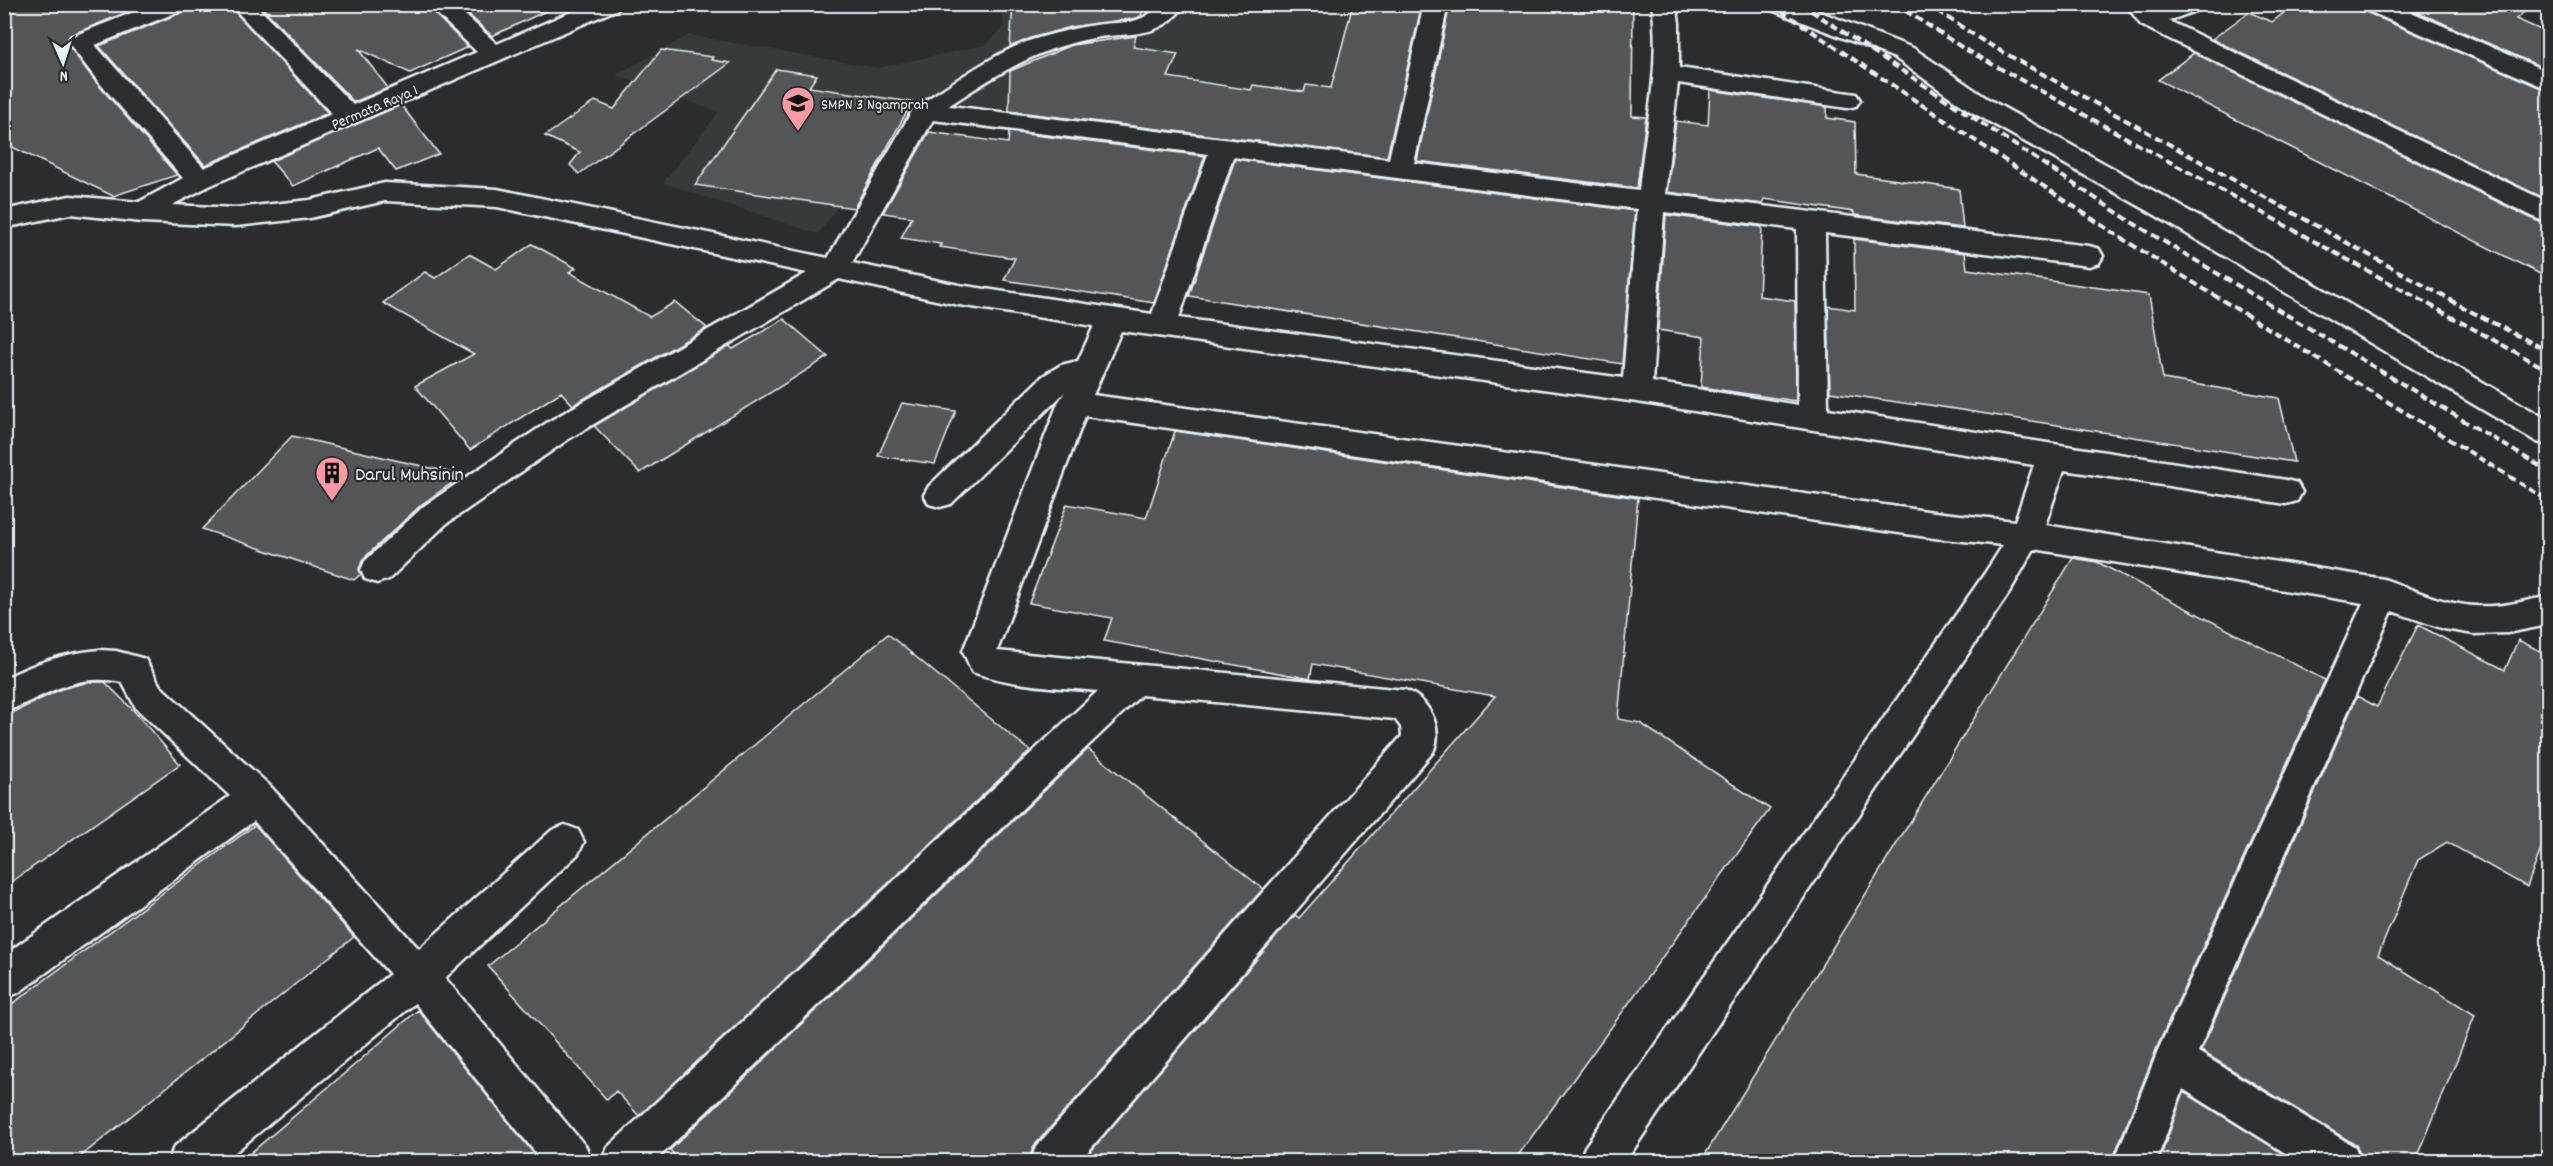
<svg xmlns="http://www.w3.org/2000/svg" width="2553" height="1166" viewBox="0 0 2553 1166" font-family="Dekko,sans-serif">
	<rect width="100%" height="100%" fill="#2a2d2e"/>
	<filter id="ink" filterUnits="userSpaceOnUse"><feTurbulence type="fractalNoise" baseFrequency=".0167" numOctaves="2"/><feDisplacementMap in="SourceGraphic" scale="12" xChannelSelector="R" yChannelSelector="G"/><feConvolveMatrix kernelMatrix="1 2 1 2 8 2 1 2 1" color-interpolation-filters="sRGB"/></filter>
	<g filter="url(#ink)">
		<!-- built -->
		<path fill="#363a3b" d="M1001,5H1418L1386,153L954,103L913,105L818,234L663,183L719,112L616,75L689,35L877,68L985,45L1004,27Z"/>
		<!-- building -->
		<path fill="#535759" stroke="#e8f1f8" stroke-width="1.5" d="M4,4H147L70,35L66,42L95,81L177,175L113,196L4,143Z
			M190,4H228L328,113L205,165L99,46L186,11Z
			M259,4H425L468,47L410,73L358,49L388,88L354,102Z
			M457,4H561L492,36Z
			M1013,4H1144L1141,16L1137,18L1071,27L1031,38L1010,47Z
			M1353,4H1422L1387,157L1009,111L1010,71L1072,45L1136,36L1133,47L1178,54L1168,77L1251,90L1253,85L1304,92L1306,85L1331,88Z
			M1450,4H1633L1632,116L1646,117L1637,188L1417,161Z
			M2295,4H2359L2363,11L2548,91V200L2212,39L2249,12L2272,22Z
			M2400,4H2533L2516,19L2548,33V70Z
			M661,50L713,57L711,60L730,63L579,174L570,165L580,152L545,136L595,101L614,109Z
			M2194,53L2537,221L2548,224V278L2158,80Z
			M776,69L817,75L809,87L912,102L854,208L695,185Z
			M1710,90L1827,107V118L1855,122L1856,174L1959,189L1963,228L1854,215V212L1764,199L1763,204L1667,192L1676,121L1708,125Z
			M401,105L439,154L396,171L378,148L293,186L271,161Z
			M929,132L1008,143L1009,132L1205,156L1154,303L1004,280L1015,258L939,247L941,244L901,238L912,217L883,213Z
			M1235,159L1635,211L1622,364L1189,296Z
			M1666,215L1762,227L1759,296L1795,301L1796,401L1701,387L1704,337L1658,330Z
			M1854,239L1965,253L1967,269L2149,295L2163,379L2279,398L2294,462L1916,403V405L1830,392L1828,306L1855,310Z
			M532,244L576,268L569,272L650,317L675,302L707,328L573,405L561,392L470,450L415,386L474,354L383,303L425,272L435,278L469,254L496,269Z
			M784,319L828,357L640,473L594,426L729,346L733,349Z
			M902,403L956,411L935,464L878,456Z
			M1175,431L1638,498L1618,719L1640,723L1770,809L1514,1161H1082L1295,915L1299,918L1495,696L1313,664L1310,679L1306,678L1104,641L1112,618L1029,603L1067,504L1146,518Z
			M292,436L395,460L463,475L422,504L363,559L359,569L361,574L354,580L202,529Z
			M2073,558L2097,562L2325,680L2158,1045L2112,1161H1701Z
			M2418,625L2505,670L2518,640L2548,655V830L2527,887L2447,842L2418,860L2378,955L2475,1015L2416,1161H2363L2356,1145L2201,1051L2357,696L2377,707Z
			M888,634L1030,751L639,1116L616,1091L607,1100L488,966Z
			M89,682H105L134,711L180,764L4,887V717L61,689Z
			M1088,749L1263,889L1034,1146L1028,1161H680L670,1150Z
			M255,825L354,937L75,1161H4V1010Z
			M418,1010L540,1161H241L359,1061Z
			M2184,1092L2295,1161H2159Z"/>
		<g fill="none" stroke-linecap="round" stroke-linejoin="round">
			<!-- service casing -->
			<g stroke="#e8f1f8" stroke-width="5">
				<path id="service" d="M1162,4H1185C1160,41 1130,31 1094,38C1031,49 985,82 933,116L925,118L917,116L914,111L917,106C950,85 996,52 1032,40C1052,34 1074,28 1095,25C1127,20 1135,28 1162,4Z"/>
			</g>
			<!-- minor casing -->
			<g stroke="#e8f1f8" stroke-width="5">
				<path id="minor" d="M154,4H188L185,9L95,45L204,168L332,114L230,4H255L353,105L477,52L427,4H453L497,44L589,4H621L618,9L209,186L172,205L236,208L310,200L385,183L497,189L828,258L912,111L916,105L925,103L1389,159L1424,4H1448L1414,163L1639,191C1645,128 1661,68 1652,4H1676L1679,23V68L1856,94L1860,100L1856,106L1847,108L1678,83L1665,194L2089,246L2099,249L2103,256L2099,263L2089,266L1825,233L1828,409L2286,480L2297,483L2302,492L2297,501L2286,504L2064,470L2045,525L2384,579C2420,592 2453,609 2493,606C2512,605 2530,599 2548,597V625L2507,633L2474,634L2444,629L2392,611L2198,1052L2355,1147L2361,1162H2300L2183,1089L2156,1162H2114L2160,1046L2363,603L2034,549L2009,593L1625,1162H1579L1585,1147L1985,573L2003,545L1934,538L1085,416L997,651L1405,690C1429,699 1444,728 1433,752L1079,1162H1030L1036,1147L1402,736L1401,727L1395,719L1141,695L654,1162H602L608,1147L1098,691C1056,687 1012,686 972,672L963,651L1058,403L1065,392L951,504L940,507L929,504L924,495L929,486L1043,376L1061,365L1078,361L1094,326L959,305L839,279L570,438L446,524L389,579L377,583L365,579L361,570L365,561L424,506L548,422L807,273L497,207L385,201L310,218L236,226L142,222L70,214L4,228V210L70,196L139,202L183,178L97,80L68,42L71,37ZM933,120L1208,154L1152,314L959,285L852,263ZM1233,157L1637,209L1623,378L1179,318ZM1664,212L1797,229L1798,405L1652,382ZM1121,331L1637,402L2034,465L2015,521L1934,512L1093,395Z
					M1766,4H1800L1913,48L1988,99L2170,200L2548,420V445L2537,442L2150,212L1970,111L1895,58L1769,9Z
					M2126,4H2150L2154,10L2169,4H2203L2200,9L2169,21L2548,202V222L2538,219L2141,25Z
					M2361,4H2393L2548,72V89L2364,9Z
					M99,650L116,651L145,659L160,686L270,786L419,949L552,830L565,825L578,830L584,842L578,854L445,978L586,1147L592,1162H543L415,1003L223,1162H168L174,1147L390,974L254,821L18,993L4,998V955L230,796L136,708L122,682C72,672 47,696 4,712V679C34,663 66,653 99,650Z"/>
			</g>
			<!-- service -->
			<use href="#service" fill="#2a2d2e" fill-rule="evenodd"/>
			<!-- minor -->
			<use href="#minor" fill="#2a2d2e" fill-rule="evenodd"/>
			<!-- rail-far1 -->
			<path stroke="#e8f1f8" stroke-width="4" stroke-dasharray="8 4" stroke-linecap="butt" d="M1771,4L2121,238L2546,499
				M1801,4L2133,223L2548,471
				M1895,4L1963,48L2548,370
				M1927,4L1983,41L2472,312L2548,351"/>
			<!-- rail -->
			<path stroke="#e8f1f8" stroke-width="5" stroke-dasharray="10 5" stroke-linecap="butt" d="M2543,497L2548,500"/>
		</g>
	</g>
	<!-- icons -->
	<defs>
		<g id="school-pin" transform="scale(1.725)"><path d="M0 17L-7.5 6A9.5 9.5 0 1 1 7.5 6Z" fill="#ff9aa2" stroke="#2a2d2e"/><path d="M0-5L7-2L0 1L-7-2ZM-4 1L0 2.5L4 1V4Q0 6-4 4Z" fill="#111"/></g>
		<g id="building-pin" transform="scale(1.725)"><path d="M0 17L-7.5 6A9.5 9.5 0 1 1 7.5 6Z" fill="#ff9aa2" stroke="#2a2d2e"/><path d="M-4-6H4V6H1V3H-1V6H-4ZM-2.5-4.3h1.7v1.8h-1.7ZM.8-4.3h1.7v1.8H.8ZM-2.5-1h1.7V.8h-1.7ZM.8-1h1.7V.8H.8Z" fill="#111"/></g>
	</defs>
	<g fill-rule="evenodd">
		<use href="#school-pin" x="798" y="103"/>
		<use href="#building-pin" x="332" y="473"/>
	</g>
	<g text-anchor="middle" stroke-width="4.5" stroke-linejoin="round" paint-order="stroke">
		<!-- far-poi labels -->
		<g font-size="16" fill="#e8f1f8" stroke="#2a2d2e" text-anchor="start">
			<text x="821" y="109">SMPN 3 Ngamprah</text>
		</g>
		<!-- far-street labels -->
		<g font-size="16" fill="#e8f1f8" stroke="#2a2d2e">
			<text transform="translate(374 106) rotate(-23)" y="6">Permata Raya 1</text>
		</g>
		<!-- poi labels -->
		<g font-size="20" fill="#e8f1f8" stroke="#2a2d2e" text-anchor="start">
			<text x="355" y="480">Darul Muhsinin</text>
		</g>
	</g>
	<!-- margin -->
	<rect width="2553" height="1166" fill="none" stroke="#2a2d2e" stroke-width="24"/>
	<rect x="12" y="12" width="2529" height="1142" fill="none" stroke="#e8f1f8" stroke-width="2" filter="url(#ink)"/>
	<!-- north arrow -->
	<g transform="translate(63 63) rotate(177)" stroke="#2a2d2e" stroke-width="4.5" paint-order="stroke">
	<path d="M0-4.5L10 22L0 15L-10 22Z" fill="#e8f1f8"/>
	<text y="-9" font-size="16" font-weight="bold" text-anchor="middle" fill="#e8f1f8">N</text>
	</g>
</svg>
